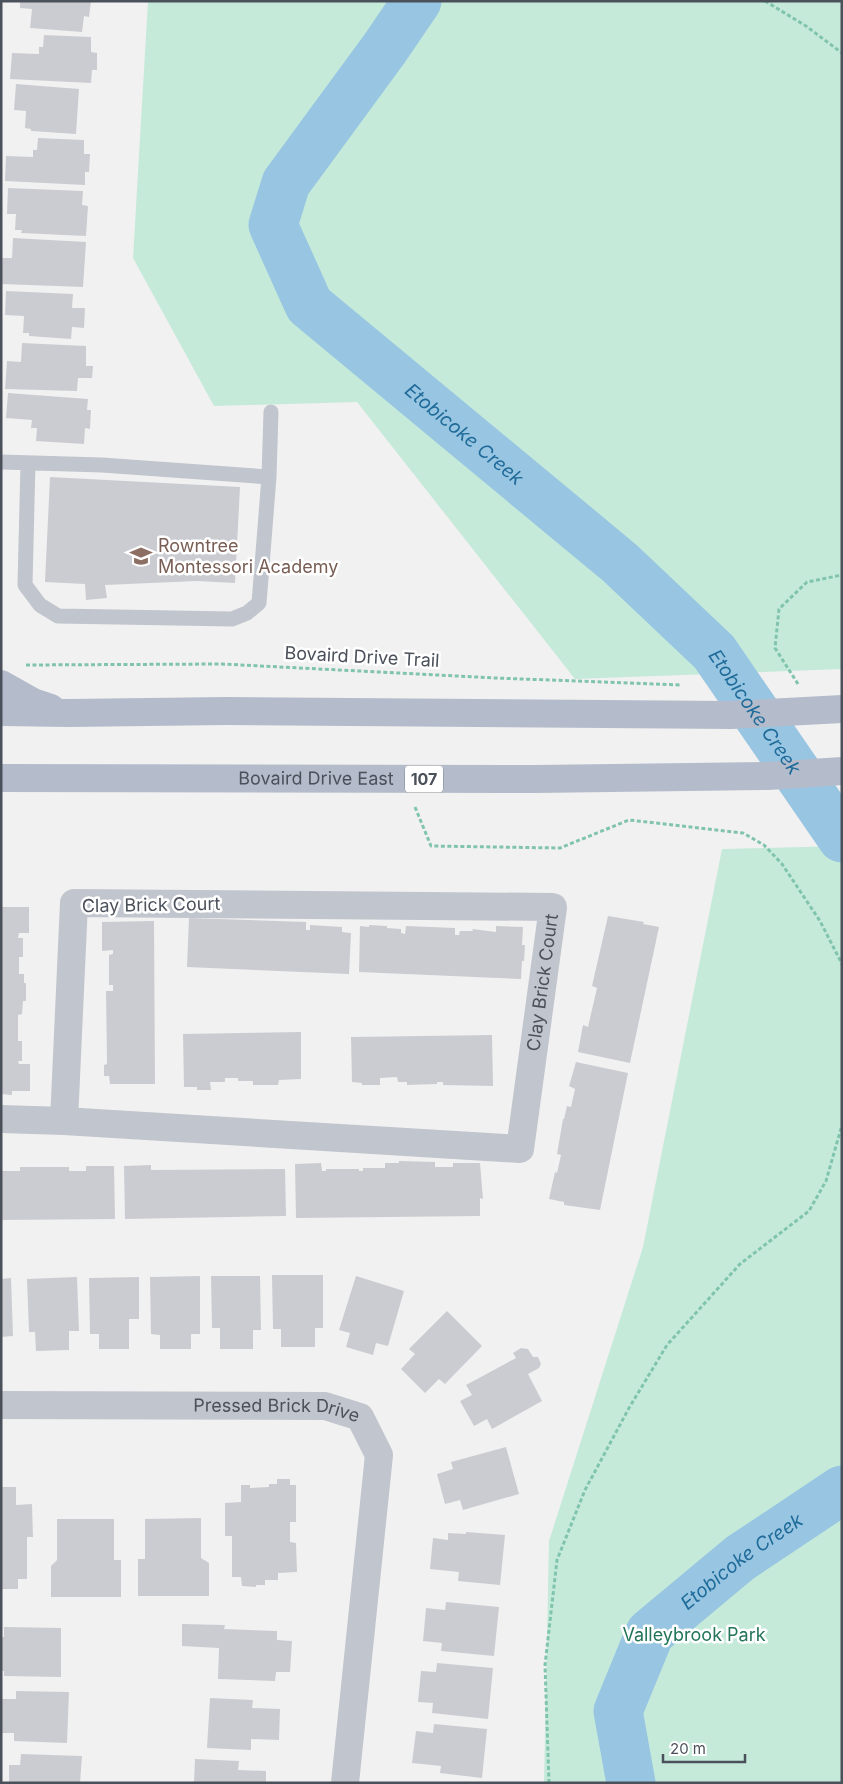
<svg xmlns="http://www.w3.org/2000/svg" width="843" height="1784" viewBox="0 0 843 1784" font-family="Inter,sans-serif">
	<rect width="100%" height="100%" fill="#f2f1f1"/>
	<!-- green -->
	<path fill="#c5eada" d="M148,1H842V669L575,679L357,402L214,406L133,258Z
		M842,846V1783H544L549,1541L643,1247L722,849Z"/>
	<g fill="none" stroke-linecap="round" stroke-linejoin="round">
		<!-- river -->
		<g stroke="#98c5e1" stroke-width="49">
			<path id="s1" d="M417,1L385,48L286,183L273,225L309,305L620,563L714,652L842,838"/>
			<path id="s2" d="M631,1783L618,1711L650,1633L740,1558L842,1490"/>
		</g>
	</g>
	<!-- building -->
	<path fill="#cbccd2" d="M20,1H91L89,17L84,16L82,32L30,28L32,9L20,8Z
		M44,35L91,37V52L97,53V70H92L91,83L10,79L12,53L39,54V47H43Z
		M16,84L79,89L76,134L31,131V129L25,128L26,111L14,110Z
		M38,138L84,140V154H90L89,172H85V185L5,181L6,156L33,157V150H37Z
		M8,188L83,191L82,205L88,206L86,236L21,233L22,230H15L16,214H7Z
		M13,238L86,242L83,287L1,284V258H12Z
		M6,291L73,294L72,308H85L84,328L72,327L71,339L29,336V333H23L24,316L5,315Z
		M22,343L86,346V366H93L92,378H78L77,391L5,389L7,361L21,362Z
		M8,393L88,399L87,410H91L90,429L85,428L84,444L36,441L37,428H31L32,420L6,418Z
		M50,477L240,487L235,583L197,581L105,585L107,598L86,600L85,584L45,582Z
		M1,907H29V933H19L18,938H23V957H19V974H24V983H26V1001H23L22,1014L18,1015V1041H22V1061H18L19,1064H30V1091H12V1095L1,1094Z
		M608,916L644,922L643,924L659,927L630,1063L578,1052L583,1025L588,1027L597,988L592,986Z
		M189,918L306,922V930H310V925L342,927V932L351,933L349,974L187,967Z
		M154,921L155,1084H110L109,1076H104V1065L107,1064L106,991H113V985H109V955L113,954V950L102,951V922Z
		M369,925L387,926V928L401,929V933L405,934L406,926L455,928V935H459L460,931H473L472,929L496,932V926L523,927L522,945H525L524,961H522L521,979L359,972L360,926L369,927Z
		M301,1032V1079L279,1080L278,1085H253V1081H238V1078H225V1082H210L211,1090H197V1087H184L183,1034Z
		M492,1035L493,1086L443,1085V1082H437V1084L407,1085V1082H398L397,1077L380,1078V1085H362V1083L352,1082L351,1037Z
		M576,1062L628,1073L600,1210L564,1205V1202L549,1199L555,1172L557,1173L561,1155L557,1154L563,1119H564L567,1106L571,1107L575,1089L569,1086Z
		M399,1161L435,1162V1167H453V1163H480L483,1199L480,1198V1216L296,1218L295,1164L321,1163L322,1171H326V1169H359V1171H363V1168H385V1163H399Z
		M151,1165V1170L285,1169L286,1216L125,1219L124,1166Z
		M86,1166H114L115,1219L1,1220V1171H20V1167H69V1171H86Z
		M272,1275H323V1328H315V1347H281V1329H273Z
		M200,1276V1334H191V1349H160V1335L151,1334L150,1277Z
		M211,1276H260L261,1330H253V1349H220V1328H212Z
		M356,1276L404,1291L388,1346L376,1343L373,1355L346,1347L350,1333L339,1330Z
		M77,1277L79,1331H69V1350L36,1351L35,1332H29L27,1279Z
		M139,1277V1319H129V1349H99V1334H90L89,1278Z
		M11,1278L13,1336L1,1337V1279Z
		M447,1311L482,1346L445,1384L439,1379L425,1393L401,1369L415,1354L409,1349Z
		M521,1348L528,1349L533,1357H538L541,1364L539,1368L528,1374L542,1401L492,1429L487,1419L474,1426L460,1401L472,1395L466,1385L516,1358L513,1353Z
		M506,1447L519,1494L463,1510L460,1500L445,1504L437,1474L453,1469L451,1462Z
		M277,1479H290V1485H296V1522H290V1542L296,1543L297,1572L278,1573V1580H265V1585H256V1587L242,1586L241,1577H232V1536H225V1503L241,1502V1485H250V1488L269,1487V1484H277Z
		M1,1487H16V1505L32,1504L33,1537H27V1579H18V1589H1Z
		M201,1518V1558L209,1563V1596H138V1559H145V1519Z
		M57,1519H114V1560H121V1597H51V1566L57,1560Z
		M466,1532L505,1535L500,1585L458,1581L459,1572L430,1569L433,1538L448,1540V1533L466,1534Z
		M446,1602L499,1607L494,1656L441,1651L442,1643L423,1641L426,1608L445,1610Z
		M182,1624L225,1625L224,1629L277,1631V1640L292,1641L290,1672H276L275,1681L218,1679L219,1648L182,1646Z
		M4,1627L61,1628V1677L4,1676V1671H1V1637H4Z
		M437,1663L493,1668L488,1719L432,1713L433,1703L418,1702L421,1671L436,1672Z
		M16,1691L69,1692L67,1743L14,1741V1733H1V1699H16Z
		M210,1698L253,1700L252,1708L280,1709L279,1740L251,1739V1750L207,1748Z
		M434,1724L487,1729L482,1778L440,1773L441,1766L412,1763L416,1731L433,1733Z
		M21,1754L82,1756L80,1783H9V1765H20Z
		M195,1759L239,1761L238,1770L266,1771V1783H194Z"/>
	<g fill="none" stroke-linecap="round" stroke-linejoin="round">
		<!-- path -->
		<path stroke="#81c4ae" stroke-width="3" stroke-dasharray="4 2.5" stroke-linecap="butt" d="M765,1L806,26L842,53
			M26,665L222,664L496,678L682,685
			M798,684L775,648L779,609L807,582L842,575
			M415,807L431,846L560,848L629,820L743,833L764,845L782,864L820,921L842,964
			M549,1783L545,1665L557,1560L585,1490L629,1408L667,1345L740,1264L809,1211L826,1181L842,1125"/>
		<!-- service -->
		<path stroke="#c1c5cd" stroke-width="15" d="M1,462L102,465L269,477L259,603L247,613L232,619L58,616L40,605L25,585L28,463
			M269,477L271,412"/>
		<!-- minor -->
		<g stroke="#c1c5cd" stroke-width="28">
			<path id="s3" d="M1,1119L64,1121L520,1149L553,907L74,903L64,1121"/>
			<path id="s4" d="M1,1405L325,1406L360,1417L379,1455L345,1783"/>
		</g>
		<!-- primary -->
		<g stroke="#b4bccb" stroke-width="28">
			<path d="M1,684L33,702L51,708"/>
			<path d="M1,712L69,713L226,711L731,715"/>
			<path id="s5" d="M1,778L536,779L768,776L842,771"/>
		</g>
		<!-- primary-bridge -->
		<path stroke="#b4bccb" stroke-width="28" d="M731,715L842,709"/>
	</g>
	<!-- icons -->
	<defs>
		<g id="school-bare" transform="scale(1.725)"><path d="M0-5L7-2L0 1L-7-2ZM-4 1L0 2.5L4 1V4Q0 6-4 4Z" fill="#8d6e63" stroke="#fff" stroke-width="2.5" paint-order="stroke"/></g>
	</defs>
	<g fill-rule="evenodd">
		<use href="#school-bare" x="141" y="556"/>
	</g>
	<g text-anchor="middle" stroke-width="5" stroke-linejoin="round" paint-order="stroke">
		<!-- shield labels -->
		<rect fill="#fff" stroke="#81858c" stroke-width="1" x="405" y="765.5" width="38" height="27" rx="4"/>
		<g font-size="16" font-weight="bold" fill="#4b515b">
			<text x="424" y="785">107</text>
		</g>
		<!-- education labels -->
		<g font-size="18" fill="#785e54" stroke="#fff" text-anchor="start">
			<text x="158" y="552">Rowntree<tspan x="158" dy="21">Montessori Academy</tspan></text>
		</g>
		<!-- street labels -->
		<g font-size="18" fill="#4b515b" stroke="#fff">
			<text transform="translate(362 657) rotate(3)" y="6">Bovaird Drive Trail</text>
			<text dy="6" stroke="none"><textPath href="#s5" startOffset="315">Bovaird Drive East</textPath></text>
			<text transform="translate(151 905) rotate(-1)" y="6">Clay Brick Court</text>
			<text dy="6" stroke="none"><textPath href="#s3" startOffset="688">Clay Brick Court</textPath></text>
			<text dy="6" stroke="none"><textPath href="#s4" startOffset="276">Pressed Brick Drive</textPath></text>
		</g>
		<!-- park labels -->
		<g font-size="18" fill="#23755a" stroke="#fff">
			<text x="694" y="1641">Valleybrook Park</text>
		</g>
		<!-- water labels -->
		<g font-size="19" font-style="italic" fill="#1f6b9a" stroke="#fff">
			<text dy="7" stroke="none"><textPath href="#s1" startOffset="558">Etobicoke Creek</textPath></text>
			<text dy="7" stroke="none"><textPath href="#s1" startOffset="962">Etobicoke Creek</textPath></text>
			<text dy="7" stroke="none"><textPath href="#s2" startOffset="274">Etobicoke Creek</textPath></text>
		</g>
	</g>
	<!-- border -->
	<rect width="843" height="1784" fill="none" stroke="#4b515b" stroke-width="5"/>
	<!-- scale -->
	<path d="M663 1754v8h82v-8" fill="none" stroke="#4b515b" stroke-width="2.5"/>
	<text x="670" y="1754" font-size="15" fill="#4b515b" stroke="#ffffff" stroke-width="4" paint-order="stroke">20 m</text>
</svg>
